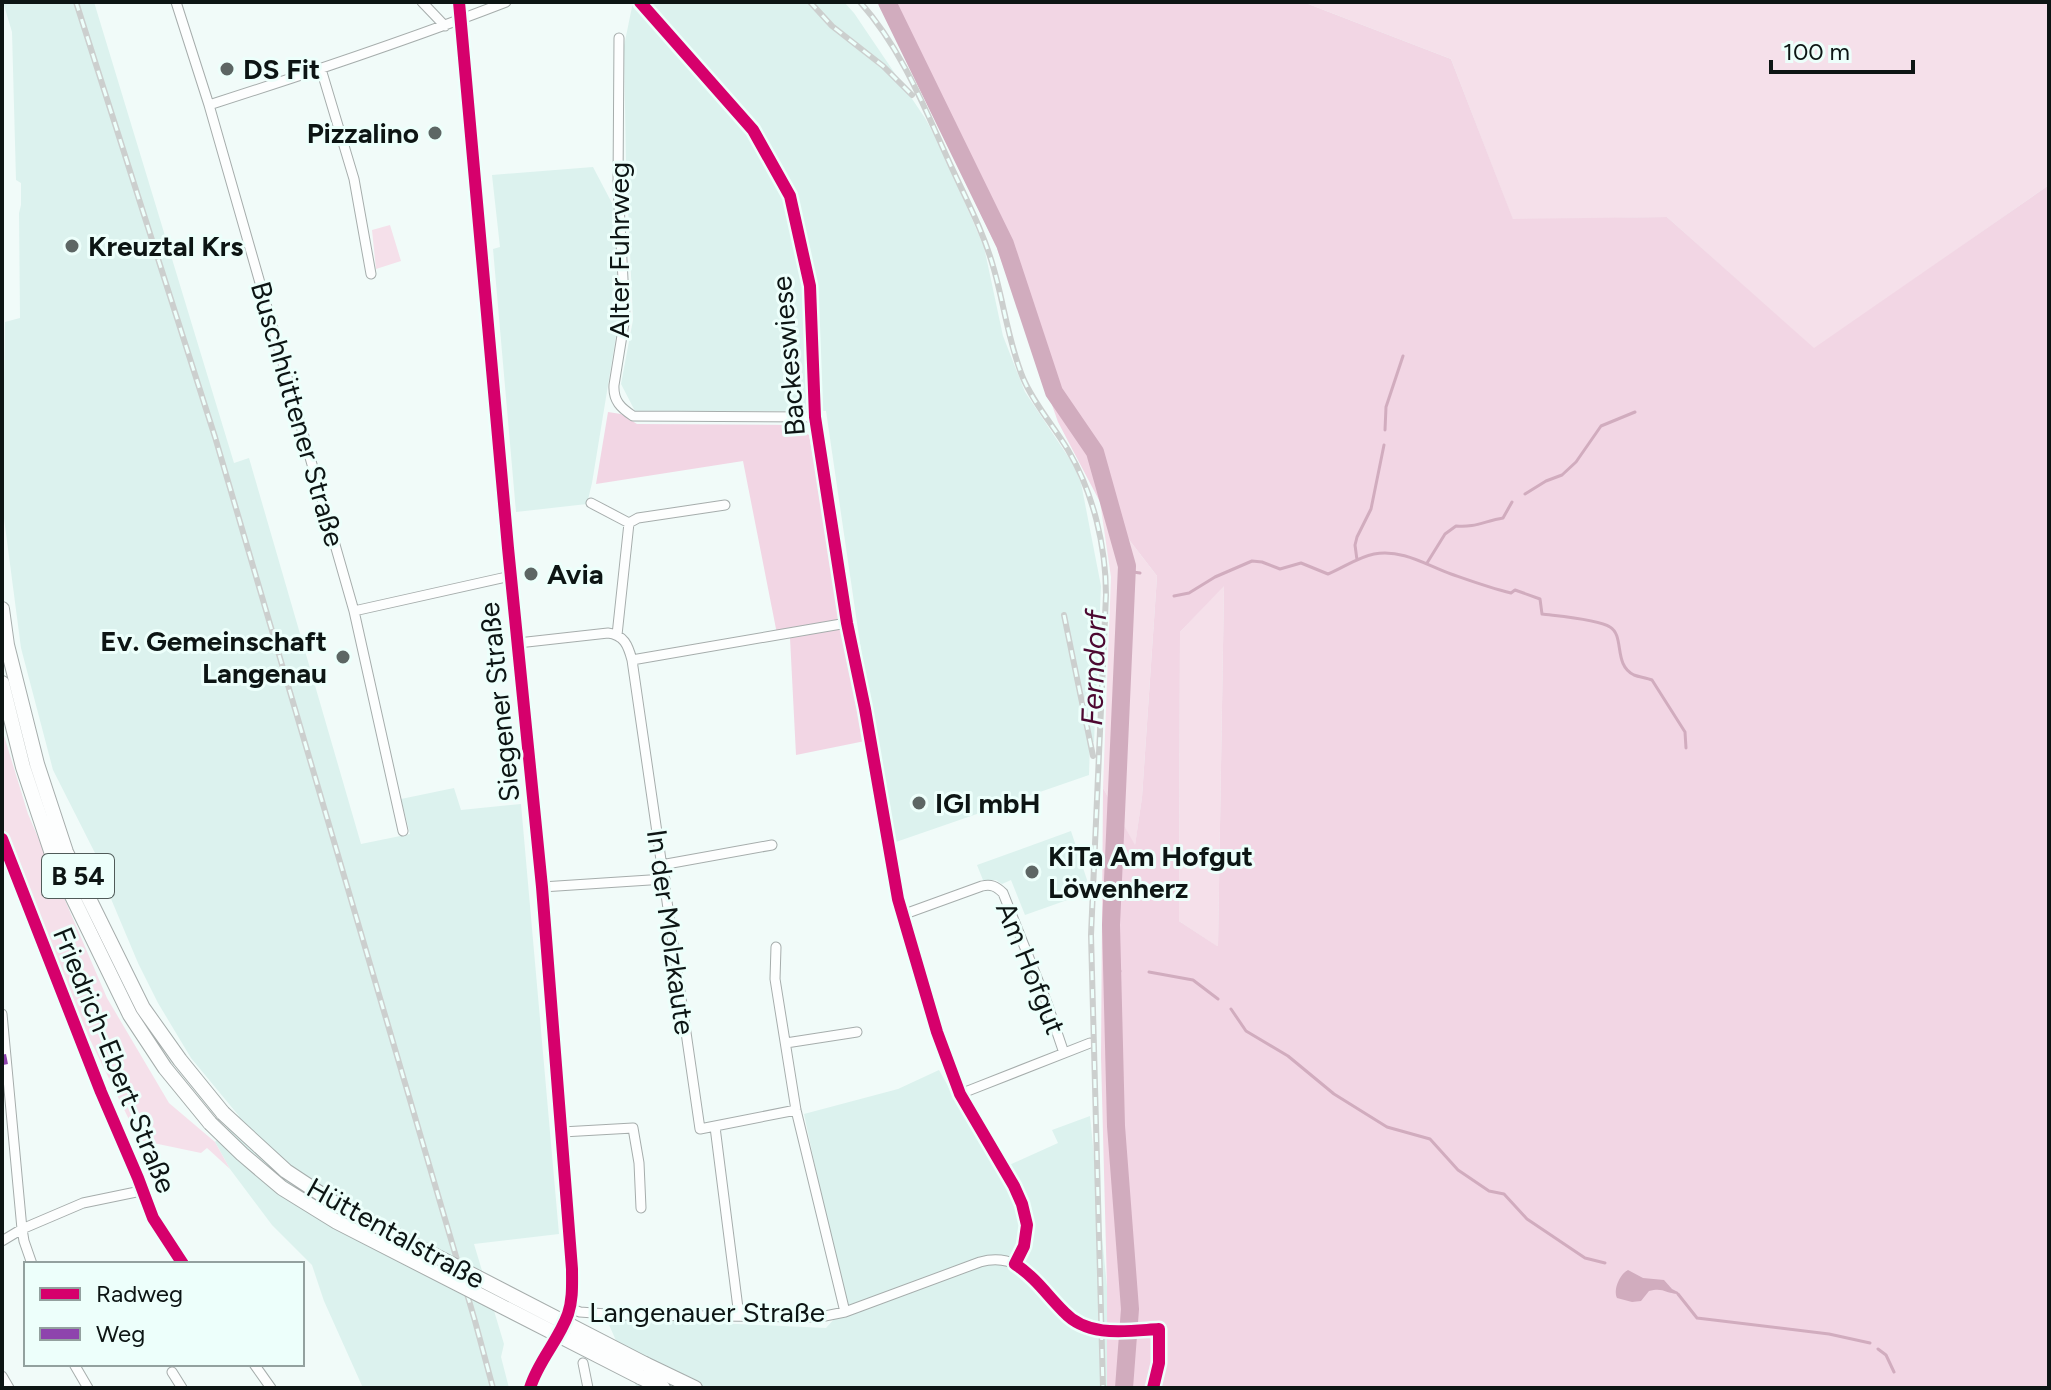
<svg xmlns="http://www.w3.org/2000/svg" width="2051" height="1390" viewBox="0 0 2051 1390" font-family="Figtree,sans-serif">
	<rect width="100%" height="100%" fill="#f1fbf9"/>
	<!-- built -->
	<path fill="#dcf2ee" d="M3,2H94L234,463L249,458L361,844L410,834L401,799L454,788L461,810L521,804L559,1234L474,1244L504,1344L501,1357L509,1388H363L324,1301L312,1265L272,1225L230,1169L215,1142L239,1116L191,1058L158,1003L138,963L109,894L97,857L53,770L21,648L2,503L5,322L20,318L19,213L21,205V183L16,180L12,32Z
		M633,2H844L854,13L925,118L942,149L984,247L1003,336L1025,392L1073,464L1081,483L1101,586L1094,742L1090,743L1089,775L893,843L874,739L826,411H635L621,384L633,320L626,163L624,46Z
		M593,167L614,207L619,318L592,483L587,504L516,512L493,249L500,247L492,175Z
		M1071,831L1088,883L1087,893L1025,915L1011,880L1002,884L996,880H983L977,865Z
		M939,1070L996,1171L1058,1143L1052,1130L1090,1116L1107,1287V1388H637L606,1318L826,1328L845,1307L804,1114L898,1089Z"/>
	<!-- green -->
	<path fill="#f5e0ea" d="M1303,2H2049V185L1814,349L1667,217L1513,220L1451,59Z
		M390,225L401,261L376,269L372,230Z
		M1100,502L1157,576L1142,797L1135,846L1103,788L1111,577Z
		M1224,585L1218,947L1179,921L1180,632Z
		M2,729L28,814L107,998L169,1103L215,1142L230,1169L207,1148L201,1153L139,1140L55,968L2,832Z"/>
	<!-- forest -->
	<path fill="#f2d6e4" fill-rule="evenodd" d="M880,2H1303L1451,59L1513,219L1667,217L1814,348L2049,185V1388H1107V1287L1101,1057L1103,788L1135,845L1142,797L1157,576L1100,502L1058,422L997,248ZM1224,586L1218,946H1217L1179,921L1180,632Z
		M608,412L621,414L637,424L792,425L809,435L865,741L796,755L790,638L778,639L743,461L596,484Z"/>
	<!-- water -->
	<path fill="#d1acbe" d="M1628,1270L1643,1278L1664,1280L1672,1289L1678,1292V1294C1665,1293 1663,1287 1649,1291L1641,1301L1632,1302L1617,1298C1613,1289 1620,1274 1628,1270Z"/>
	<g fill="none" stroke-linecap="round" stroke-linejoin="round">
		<!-- stream -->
		<path stroke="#d1acbe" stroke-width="3" d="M1385,430L1386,407L1403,356
			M1525,494L1546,481L1562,475L1576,462L1601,426L1635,412
			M1357,560L1355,545L1357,537L1371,509L1384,445
			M1427,563L1445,534L1456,526C1474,528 1485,521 1503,518L1512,502
			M1126,571L1140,573
			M1174,596L1189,593L1215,577L1252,561L1262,562L1280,569L1301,563L1328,574C1343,568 1358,557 1374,554C1403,549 1426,565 1451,574C1471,581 1490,588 1511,593L1515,590L1540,599L1542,614C1557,616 1598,619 1610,627C1625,636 1613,665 1634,675C1639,677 1647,678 1652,680L1685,732L1686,748
			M1112,971H1120
			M1149,972L1193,980L1218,999
			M1231,1009L1246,1031L1288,1056L1334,1094L1387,1127L1430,1139L1458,1170L1489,1191L1504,1194L1527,1219L1585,1258L1605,1263
			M1678,1294L1697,1318L1829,1334L1870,1343
			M1878,1349L1886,1355L1894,1372"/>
		<!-- river -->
		<path stroke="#d1acbe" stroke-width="18" d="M887,2L1005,244L1054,392L1095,452L1127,566L1111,925L1116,1126L1130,1309L1124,1388"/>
		<!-- minor casing -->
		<g stroke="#a6adac" stroke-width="11">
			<path id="minor" d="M176,2L209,105L354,611L403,831
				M422,2L445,26
				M640,2L753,130L790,196L810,286L815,417L847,623L865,709L898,899L937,1032L960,1094L1014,1186L1022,1204L1027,1225L1024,1246L1015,1264
				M619,38L618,185L625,317L614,385C613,401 621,408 633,416L815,417
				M321,69L354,179L371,274
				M209,105C309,73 408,40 506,2
				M591,503L629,523
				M354,611L511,576
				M617,635L629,523L638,518L725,505
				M518,643L608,633C624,635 628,645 632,660L700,1129L796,1110
				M632,660L847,623
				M2,839L101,1092L138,1178L153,1218L183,1264
				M661,865L772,845
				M542,887L665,879
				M902,915L982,886C991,884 996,886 1003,893L1047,1003L1064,1053
				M776,947L775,979L796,1110L845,1312
				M2,1014L22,1229L24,1241L32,1264
				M786,1043L857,1032
				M960,1094L1090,1043
				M715,1127L739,1316
				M562,1132L633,1128L639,1163L641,1208
				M2,1241L22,1229L83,1203L141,1191
				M569,1308L580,1312L620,1315L820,1317L845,1312L980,1262C1035,1247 1045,1312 1085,1327C1106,1336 1137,1330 1159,1329V1363L1153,1388
				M583,1363L588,1388
				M74,1364L88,1388
				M254,1364L271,1388
				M172,1372L182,1388
				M2,1376L9,1388"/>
		</g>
		<!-- major casing -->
		<g stroke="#a6adac" stroke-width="14">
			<path id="major" d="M459,2L508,548L542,887L572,1269C572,1284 573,1299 568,1314C559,1340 538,1361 530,1388"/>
		</g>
		<!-- highway casing -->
		<g stroke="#a6adac" stroke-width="16">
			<path id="highway" d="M2,609L7,645L37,764L66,852L143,1008L180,1060L223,1113
				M2,683L23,767L53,857L130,1015L165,1068L210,1123
				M645,1364L695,1388
				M640,1377L663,1388"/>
		</g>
		<!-- minor -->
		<use href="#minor" stroke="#fdfefe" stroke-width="9"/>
		<!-- major -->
		<use href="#major" stroke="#fdfefe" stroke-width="12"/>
		<!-- highway -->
		<use href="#highway" stroke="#fdfefe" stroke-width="14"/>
		<!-- rail casing -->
		<g stroke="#cccfce" stroke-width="6">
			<path id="rail" d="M76,2L215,437L475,1321L493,1388
				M810,2L832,26L883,66L912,95
				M860,2C902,49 925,109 951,166C966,199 983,231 993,266C1004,303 1008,341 1023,378C1034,404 1053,425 1068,450C1093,492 1106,546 1106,595L1091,935L1103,1388
				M1064,615L1093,756"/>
		</g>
		<!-- rail -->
		<use href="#rail" stroke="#edfffb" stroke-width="3" stroke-dasharray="9" stroke-linecap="butt"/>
		<!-- highway-bridge casing -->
		<g stroke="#a6adac" stroke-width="16" stroke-linecap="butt">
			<path id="highway-bridge" d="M223,1113L286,1171L339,1206L645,1364
				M210,1123L242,1154L282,1188L337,1222L640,1377"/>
		</g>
		<!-- highway-bridge -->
		<use href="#highway-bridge" stroke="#fdfefe" stroke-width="14"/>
		<!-- quiet -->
		<path stroke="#8e44ad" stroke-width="10" stroke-dasharray="20 10" stroke-linecap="butt" d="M2,1060L7,1059"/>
		<!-- cycleway casing -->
		<g stroke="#edfffb" stroke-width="17">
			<path id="cycleway" d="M459,2L508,548L542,887L572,1269C572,1284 573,1299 568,1314C559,1340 538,1361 530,1388
				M640,2L753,130L790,196L810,286L815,417L847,623L865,709L898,899L937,1032L960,1094L1014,1186L1022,1204L1027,1225L1024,1246L1015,1264C1038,1280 1045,1293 1064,1312C1088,1338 1127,1331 1159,1329V1363L1153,1388
				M2,839L101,1092L138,1178L153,1218L183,1264"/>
		</g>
		<!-- cycleway -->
		<use href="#cycleway" stroke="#d6006c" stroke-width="12"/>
	</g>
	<!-- markers -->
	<g fill="#5d6664" stroke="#edfffb" stroke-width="3">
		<circle cx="227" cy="69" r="8"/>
		<circle cx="435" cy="133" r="8"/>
		<circle cx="72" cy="246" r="8"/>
		<circle cx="531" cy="574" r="8"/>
		<circle cx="343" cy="657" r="8"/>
		<circle cx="919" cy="803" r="8"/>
		<circle cx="1032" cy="872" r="8"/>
	</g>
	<g text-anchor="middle" stroke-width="6" stroke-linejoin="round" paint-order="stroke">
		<!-- shield labels -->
		<rect fill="#edfffb" stroke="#505b59" stroke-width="2" x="42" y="854" width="72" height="44" rx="6"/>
		<g font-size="26" font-weight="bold" fill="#0d1514">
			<text x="78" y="885">B 54</text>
		</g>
		<!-- poi labels -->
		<g font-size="28" font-weight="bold" fill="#0d1514" stroke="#edfffb" text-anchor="start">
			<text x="243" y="79">DS Fit</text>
			<text x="419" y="143" text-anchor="end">Pizzalino</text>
			<text x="88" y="256">Kreuztal Krs</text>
			<text x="547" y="584">Avia</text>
			<text x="327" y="651" text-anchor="end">Ev. Gemeinschaft<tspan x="327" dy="32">Langenau</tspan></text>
			<text x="935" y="813">IGI mbH</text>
			<text x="1048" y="866">KiTa Am Hofgut<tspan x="1048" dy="32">Löwenherz</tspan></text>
		</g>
		<!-- street labels -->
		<g font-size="28" fill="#0d1514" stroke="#edfffb">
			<text transform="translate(619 250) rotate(-90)" y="10">Alter Fuhrweg</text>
			<text transform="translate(788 356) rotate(-95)" y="10">Backeswiese</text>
			<text transform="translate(298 414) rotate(74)" y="10">Buschhüttener Straße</text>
			<text transform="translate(499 702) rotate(-96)" y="10">Siegener Straße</text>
			<text transform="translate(671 932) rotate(82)" y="10">In der Molzkaute</text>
			<text transform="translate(1031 968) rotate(68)" y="10">Am Hofgut</text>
			<text transform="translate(115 1060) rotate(68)" y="10">Friedrich-Ebert-Straße</text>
			<text transform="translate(396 1233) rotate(29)" y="10">Hüttentalstraße</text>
			<text x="707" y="1322">Langenauer Straße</text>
		</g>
		<!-- water labels -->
		<g font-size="30" font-style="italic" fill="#4d0831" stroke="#edfffb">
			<text transform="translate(1094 668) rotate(-88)" y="10">Ferndorf</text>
		</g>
	</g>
	<!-- border -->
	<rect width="2051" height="1390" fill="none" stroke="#0d1514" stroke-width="8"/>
	<!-- legend -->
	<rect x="24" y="1262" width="280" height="104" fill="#edfffb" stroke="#93a19f" stroke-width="2"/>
	<rect x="40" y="1288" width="40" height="12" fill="#d6006c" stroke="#93a19f" stroke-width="2"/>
	<text x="96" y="1302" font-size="24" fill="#0d1514">Radweg</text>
	<rect x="40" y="1328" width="40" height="12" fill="#8e44ad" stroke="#93a19f" stroke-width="2"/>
	<text x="96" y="1342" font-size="24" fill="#0d1514">Weg</text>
	<!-- scale -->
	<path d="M1771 60v12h142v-12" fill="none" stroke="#0d1514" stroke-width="4"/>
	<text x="1783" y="60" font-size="24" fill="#0d1514" stroke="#edfffb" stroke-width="6" paint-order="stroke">100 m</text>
</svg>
